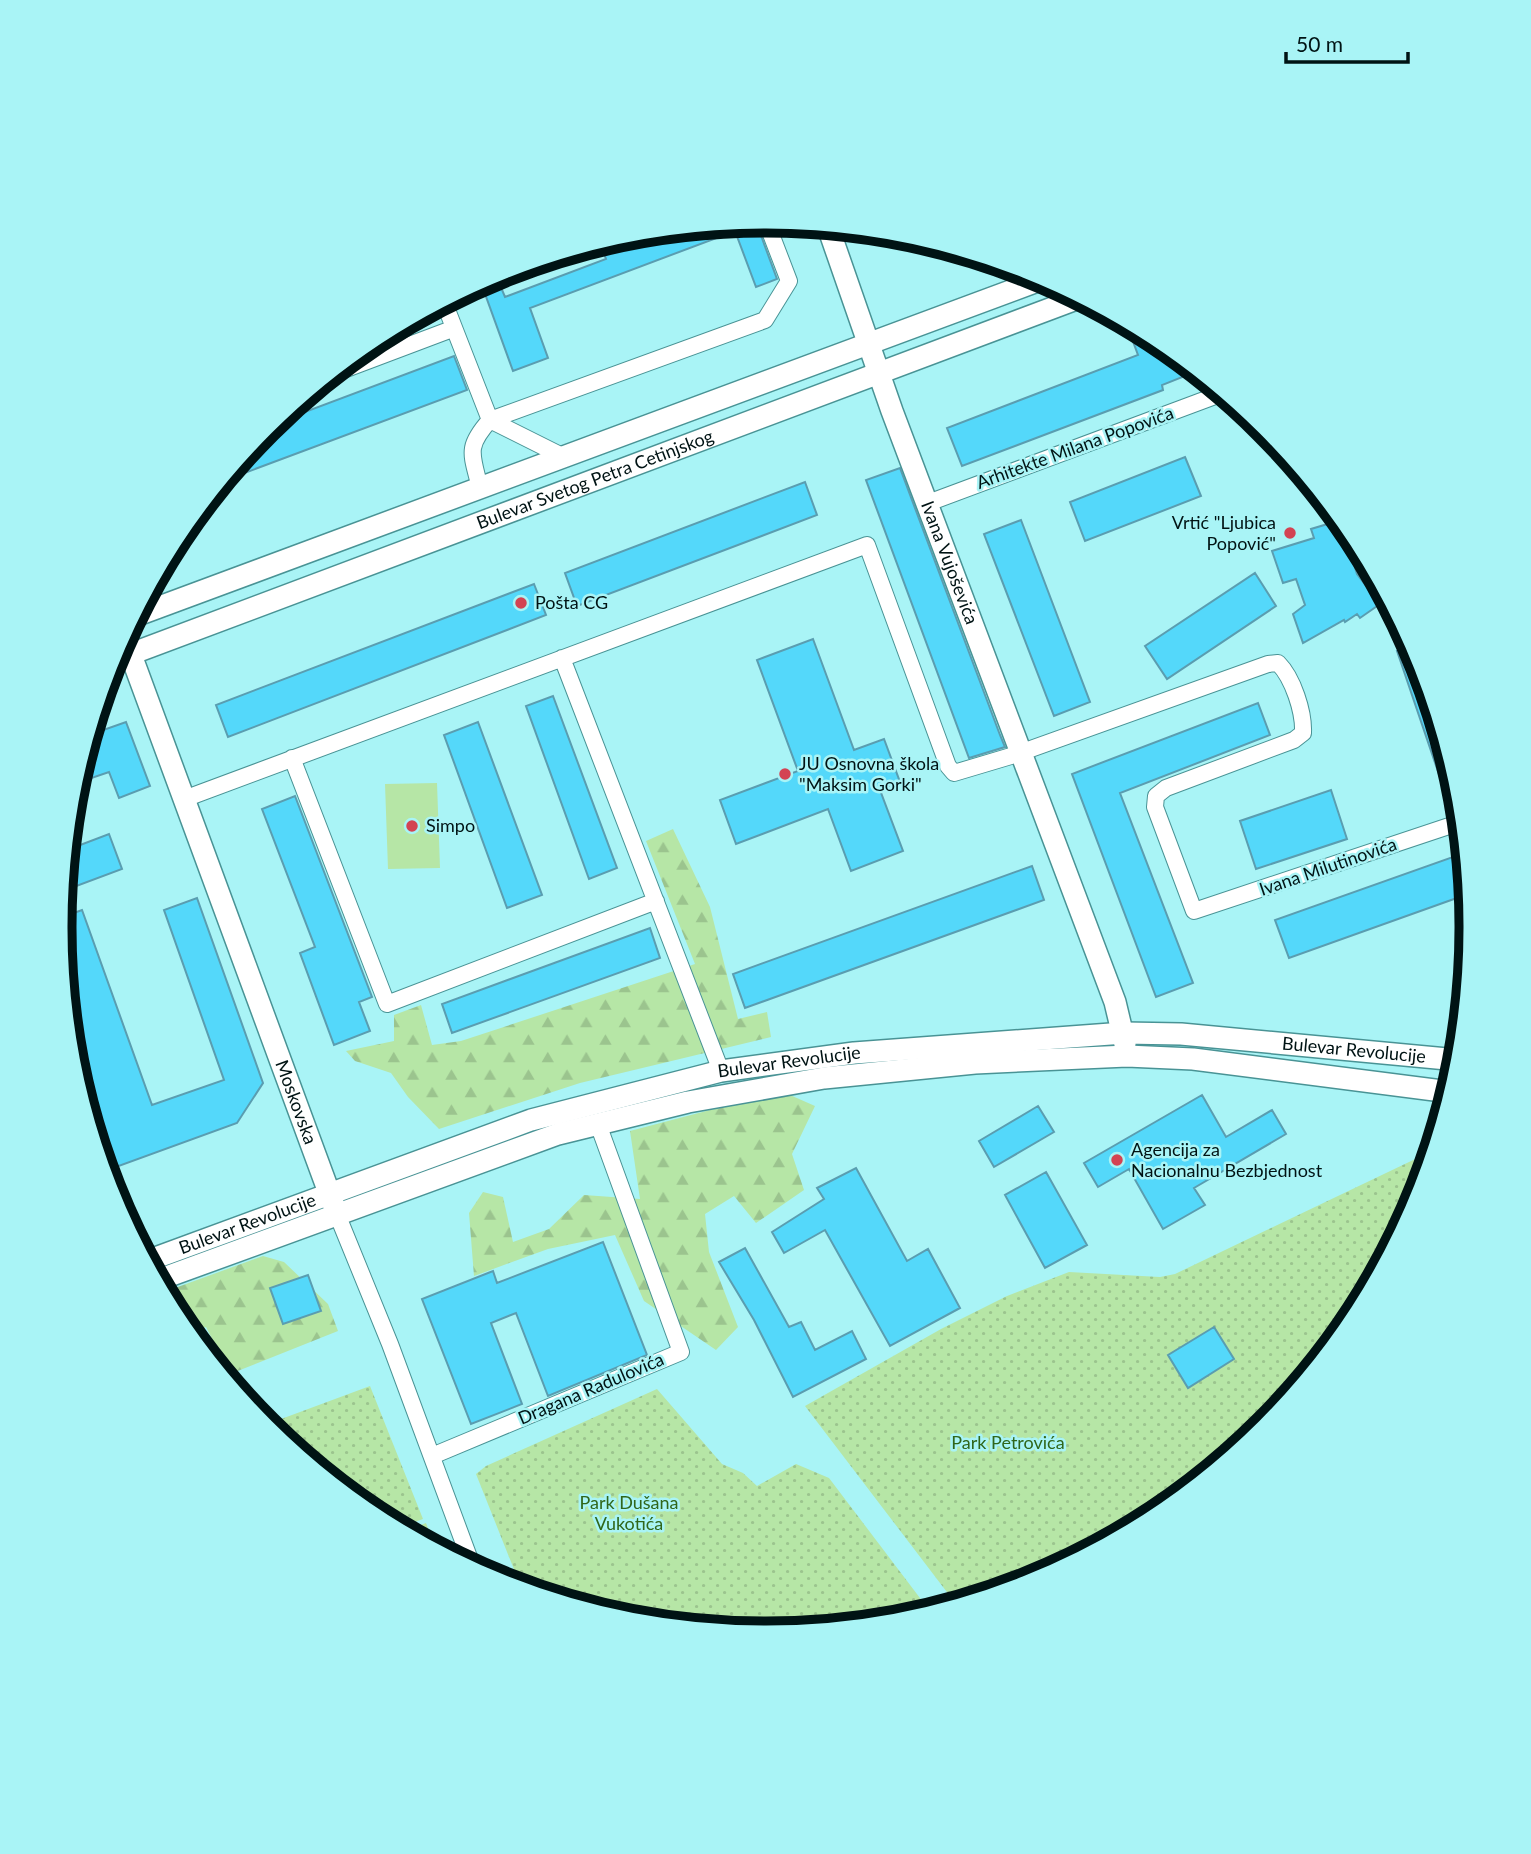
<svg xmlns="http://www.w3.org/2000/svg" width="1531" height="1854" viewBox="0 0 1531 1854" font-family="Lato,sans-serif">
	<defs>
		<pattern id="forest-firs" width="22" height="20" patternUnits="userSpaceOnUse" patternTransform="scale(1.75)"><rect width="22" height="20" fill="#b6e6a6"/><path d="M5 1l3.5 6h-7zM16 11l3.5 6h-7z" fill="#9bc48e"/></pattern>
		<pattern id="park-dots" width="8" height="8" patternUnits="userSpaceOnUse" patternTransform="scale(1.75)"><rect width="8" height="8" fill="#b6e6a6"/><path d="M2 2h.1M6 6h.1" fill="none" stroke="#9bc48e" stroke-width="1.8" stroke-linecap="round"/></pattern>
	</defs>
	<rect width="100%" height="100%" fill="#a9f4f6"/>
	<!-- forest -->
	<path fill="url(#forest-firs)" d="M673,829L710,907L738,1019L767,1012L771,1037L580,1083L439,1129L408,1097L391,1073L355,1061L346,1051L394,1041V1015L421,1005L432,1045L461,1041L695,964L646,841Z
		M790,1095L815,1106L792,1154L804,1190L756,1223L734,1196L705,1214L709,1252L738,1327L716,1350L644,1301L615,1235L548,1249L474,1276L469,1213L483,1192L503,1197L513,1242L549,1229L584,1195L640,1199L630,1131L710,1110Z
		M263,1256L284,1262L328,1304L338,1331L230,1374L206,1327L190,1333L164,1292Z"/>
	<!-- park -->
	<path fill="url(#park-dots)" d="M1432,1151L1418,1198L1352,1320L1264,1426L1157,1514L1035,1579L956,1604L805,1406L941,1329L1007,1296L1069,1272L1160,1277L1175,1274Z
		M370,1386L423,1519L399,1528L373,1514L265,1425Z
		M657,1389L722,1464L743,1473L757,1486L796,1464L829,1478L926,1606L921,1614L903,1620L765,1633L627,1619L521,1587L476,1474L486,1466Z
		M426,1523L435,1547L405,1531Z"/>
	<!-- pitch -->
	<path fill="#b6e6a6" d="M395,328L400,341L348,361L374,340Z
		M437,783L440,868L388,869L385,784Z"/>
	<!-- building -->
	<path fill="#54d8fa" stroke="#5a9db0" stroke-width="2" d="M756,222L777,279L756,287L735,231L530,308L548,358L513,371L484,291L500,285L505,297L606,259L600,243L628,234H638L642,246L689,229Z
		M1142,332L1186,363L1190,374L1162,385L1163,390L962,466L947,428L1138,355L1131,336Z
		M454,356L467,390L223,481L270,425Z
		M1185,457L1201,496L1085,541L1070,502Z
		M900,468L1000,735L1005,747L969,758L866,480Z
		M805,482L817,515L577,606L565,573Z
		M1021,520L1090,702L1054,716L984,534Z
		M1341,520L1363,554L1352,558L1357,574L1380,604L1360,618L1357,614L1345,622L1344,620L1303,643L1293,614L1305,605L1296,579L1283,583L1272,551L1314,538L1311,529Z
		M1255,573L1276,606L1167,679L1145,646Z
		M534,584L546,615L228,737L216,705Z
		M813,639L854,750L884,739L900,782L880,790L903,851L851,871L828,809L736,844L720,800L798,771L757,660Z
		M1412,646L1458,790L1446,795L1397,651Z
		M553,696L617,868L589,879L526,706Z
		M1258,703L1270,735L1120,793L1193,983L1156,997L1072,774Z
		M126,722L150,786L119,798L109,772L74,784L89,735Z
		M478,722L542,895L507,908L444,735Z
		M1331,790L1347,839L1256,869L1240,821Z
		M295,796L372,997L359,1002L370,1031L334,1045L300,953L315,947L262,809Z
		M109,834L122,869L63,891L67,850Z
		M1464,853L1468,894L1289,958L1275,920Z
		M1032,866L1044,900L745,1008L733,974Z
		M197,898L263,1083L237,1123L105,1171L92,1126L102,1122L70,1039L60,918L82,910L152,1105L224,1080L164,910Z
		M650,928L660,958L452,1033L442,1004Z
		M1202,1095L1226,1137L1272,1110L1286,1134L1194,1188L1205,1205L1163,1229L1129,1169L1098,1187L1084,1163Z
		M1038,1106L1054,1132L994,1167L979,1141Z
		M856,1168L907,1261L928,1249L960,1308L890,1346L825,1230L784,1253L772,1232L824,1199L817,1188Z
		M1046,1172L1087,1245L1045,1268L1005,1195Z
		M603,1242L647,1355L548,1396L516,1313L491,1323L522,1404L471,1424L422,1299L493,1271L497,1283Z
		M745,1248L789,1327L801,1322L815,1350L852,1331L866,1359L793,1397L754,1320L719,1262Z
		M308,1275L321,1311L283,1324L270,1288Z
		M1214,1327L1234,1359L1188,1388L1168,1355Z"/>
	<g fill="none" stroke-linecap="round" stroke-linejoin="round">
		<!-- street casing -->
		<g stroke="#499395" stroke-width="18">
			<path id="street" d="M444,302L490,420
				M330,375L452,329
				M490,420L566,458
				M480,488C472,454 465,448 490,420L765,320L789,281L766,221
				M928,503L1223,393
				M562,658L721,1071
				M292,758L387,1004L656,901
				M184,799L867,545L948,766L954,773L1011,756L1268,664L1278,663C1293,678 1304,712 1303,733L1294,740L1166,788L1156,796L1155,807L1194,911L1461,822
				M337,1214L390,1344L473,1568
				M432,1456L681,1352L598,1124"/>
		</g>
		<!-- secondary casing -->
		<g stroke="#499395" stroke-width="24">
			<g id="secondary">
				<path id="s1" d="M828,227L892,411L1115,1002L1125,1044"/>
				<path d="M135,616L1043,279"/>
				<path id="s2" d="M124,636L334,1206"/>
				<path id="s3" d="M112,661L1079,298"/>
				<path id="s4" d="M147,1261L531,1120L721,1071L854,1053L1124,1033L1181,1034L1458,1060"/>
				<path d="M158,1280L558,1134L688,1102L824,1078L975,1063L1127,1056L1193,1059L1450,1092"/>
			</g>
		</g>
		<!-- street -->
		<use href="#street" stroke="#fff" stroke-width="16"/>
		<!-- secondary -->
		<use href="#secondary" stroke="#fff" stroke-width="21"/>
	</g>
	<!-- markers -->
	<g fill="#d34353" stroke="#a9f4f6" stroke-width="2.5">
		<circle cx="1290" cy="533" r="7"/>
		<circle cx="521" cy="603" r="7"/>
		<circle cx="785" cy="774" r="7"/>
		<circle cx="412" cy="826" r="7"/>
		<circle cx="1117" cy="1160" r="7"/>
	</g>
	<g text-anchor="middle" stroke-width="5" stroke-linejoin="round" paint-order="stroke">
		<!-- street labels -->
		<g font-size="18" fill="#001314" stroke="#a9f4f6">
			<text transform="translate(1075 448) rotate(-20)" y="6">Arhitekte Milana Popovića</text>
			<text dy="6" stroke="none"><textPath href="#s3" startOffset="516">Bulevar Svetog Petra Cetinjskog</textPath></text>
			<text dy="6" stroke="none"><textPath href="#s1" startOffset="357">Ivana Vujoševića</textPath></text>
			<text transform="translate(1328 867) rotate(-19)" y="6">Ivana Milutinovića</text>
			<text dy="6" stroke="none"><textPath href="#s4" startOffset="1241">Bulevar Revolucije</textPath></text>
			<text dy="6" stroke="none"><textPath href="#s4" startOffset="674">Bulevar Revolucije</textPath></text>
			<text dy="6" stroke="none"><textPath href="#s2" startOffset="497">Moskovska</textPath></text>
			<text dy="6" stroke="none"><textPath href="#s4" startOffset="107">Bulevar Revolucije</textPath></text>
			<text transform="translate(591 1389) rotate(-23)" y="6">Dragana Radulovića</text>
		</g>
		<!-- poi labels -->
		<g font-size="18" fill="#001314" stroke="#a9f4f6" text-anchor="start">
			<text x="1276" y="529" text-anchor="end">Vrtić "Ljubica<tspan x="1276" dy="21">Popović"</tspan></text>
			<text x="535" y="609">Pošta CG</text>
			<text x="799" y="770">JU Osnovna škola<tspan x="799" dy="21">"Maksim Gorki"</tspan></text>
			<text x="426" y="832">Simpo</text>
			<text x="1131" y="1156">Agencija za<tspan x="1131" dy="21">Nacionalnu Bezbjednost</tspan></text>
		</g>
		<!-- park labels -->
		<g font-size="18" fill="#30661a" stroke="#a9f4f6">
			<text x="1008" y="1449">Park Petrovića</text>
			<text x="629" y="1509">Park Dušana<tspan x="629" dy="21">Vukotića</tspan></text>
		</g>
	</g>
	<!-- crop -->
	<path d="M0 0H1531V1854H0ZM765 233H766A693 693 0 0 1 1459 926V928A693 693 0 0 1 766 1621H765A693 693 0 0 1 72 928V926A693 693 0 0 1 765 233Z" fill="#a9f4f6" fill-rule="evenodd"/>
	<path fill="none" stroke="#001314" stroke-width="9" d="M765 233H766A693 693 0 0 1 1459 926V928A693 693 0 0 1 766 1621H765A693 693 0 0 1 72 928V926A693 693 0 0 1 765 233Z"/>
	<!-- scale -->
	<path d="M1286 52v10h122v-10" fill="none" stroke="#001314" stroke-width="3.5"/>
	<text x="1296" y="52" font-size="21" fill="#001314" stroke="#a9f4f6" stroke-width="5" paint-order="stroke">50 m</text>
</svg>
